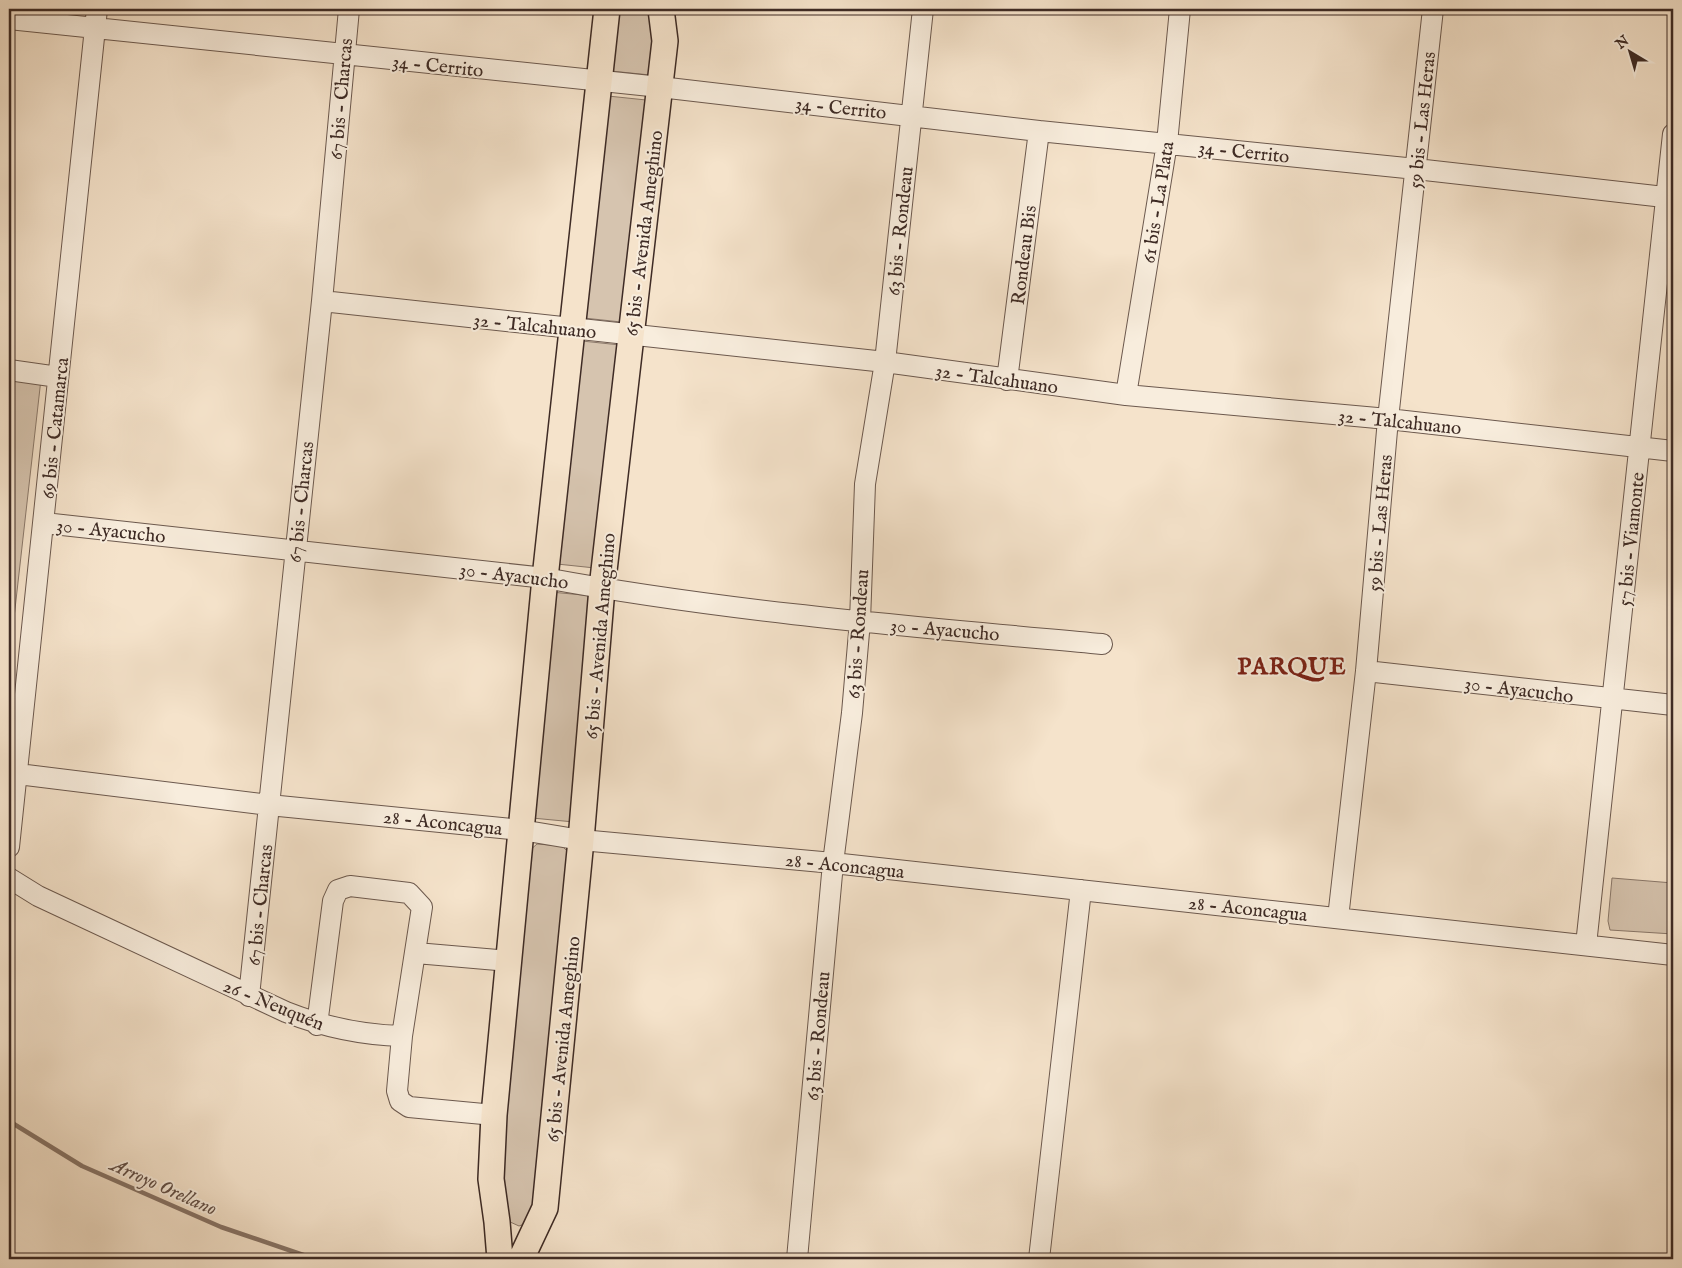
<svg xmlns="http://www.w3.org/2000/svg" width="1682" height="1268" viewBox="0 0 1682 1268" font-family="'IM FELL English',serif">
	<rect width="100%" height="100%" fill="#f5e3cb"/>
	<filter id="stains"><feTurbulence type="fractalNoise" baseFrequency=".004" numOctaves="4"/><feColorMatrix values="0 0 0 0 .2 0 0 0 0 .09 0 0 0 0 .02 0 0 0 .5 -.17"/></filter>
	<radialGradient id="worn" r=".72"><stop offset=".6" stop-color="#630" stop-opacity="0"/><stop offset="1" stop-color="#630" stop-opacity=".3"/></radialGradient>
	<!-- green -->
	<path fill="#d6c4af" stroke="#8a786a" d="M620,9H651L655,30L650,75L611,71Z
		M608,96L646,100L621,322L584,318Z
		M582,341L620,345L595,568L557,564Z
		M9,375L41,379L9,662Z
		M551,592L593,596L574,822L532,818Z
		M537,844L562,846L569,853L533,1213L527,1223L519,1226L508,1221L496,1186L529,851Z
		M1612,878L1673,883V934L1610,930L1608,921Z"/>
	<g fill="none" stroke-linecap="round" stroke-linejoin="round">
		<!-- stream -->
		<path stroke="#877467" stroke-width="4.5" d="M9,1121L82,1166L221,1227L315,1259"/>
		<!-- minor casing -->
		<g stroke="#6c594e" stroke-width="22">
			<path id="minor" d="M9,19L660,87L1039,131L1416,169L1673,198
				M322,301L885,362L1126,395L1388,419L1673,451
				M9,370L58,377
				M1007,380L1039,131
				M1126,395L1167,143L1180,9
				M44,523L545,578C728,612 916,627 1102,644
				M1366,671L1673,705
				M18,774L269,805L521,830L581,840L833,863L1673,955
				M9,847L97,9
				M9,878L38,896L286,1012C324,1027 361,1035 402,1036
				M1338,918L1366,671L1388,419L1433,9
				M1586,945L1673,134
				M416,953L509,961
				M249,996L322,301L349,9
				M317,1025L333,901L338,890L350,886L409,893L422,907L402,1036L397,1091L400,1101L409,1107L494,1115
				M797,1259L833,863L852,713L860,621L865,484L885,362L923,9
				M1039,1259L1081,890"/>
		</g>
		<!-- major casing -->
		<g stroke="#3e2b25" stroke-width="28">
			<path id="major" d="M500,1259L497,1222L491,1179L494,1115L545,578L607,9
				M521,1259L545,1208L581,840L602,588L665,41L661,9"/>
		</g>
		<!-- minor -->
		<use href="#minor" stroke="#f8eddd" stroke-width="20"/>
		<!-- major -->
		<use href="#major" stroke="#f5e3cb" stroke-width="25"/>
	</g>
	<g text-anchor="middle" stroke-width="4" stroke-linejoin="round" paint-order="stroke">
		<!-- street labels -->
		<g font-size="19" fill="#3e2b25" stroke="#f8eddd">
			<text transform="translate(438 65) rotate(6)" y="7">34 - Cerrito</text>
			<text transform="translate(340 99) rotate(-85)" y="7">67 bis - Charcas</text>
			<text transform="translate(841 107) rotate(6)" y="7">34 - Cerrito</text>
			<text transform="translate(1421 120) rotate(-84)" y="7">59 bis - Las Heras</text>
			<text transform="translate(1244 151) rotate(6)" y="7">34 - Cerrito</text>
			<text transform="translate(1157 202) rotate(-81)" y="7">61 bis - La Plata</text>
			<text transform="translate(899 231) rotate(-84)" y="7">63 bis - Rondeau</text>
			<text transform="translate(643 233) rotate(-83)" y="7">65 bis - Avenida Ameghino</text>
			<text transform="translate(1023 255) rotate(-83)" y="7">Rondeau Bis</text>
			<text transform="translate(535 325) rotate(6)" y="7">32 - Talcahuano</text>
			<text transform="translate(997 378) rotate(8)" y="7">32 - Talcahuano</text>
			<text transform="translate(1400 421) rotate(6)" y="7">32 - Talcahuano</text>
			<text transform="translate(54 428) rotate(-84)" y="7">69 bis - Catamarca</text>
			<text transform="translate(300 502) rotate(-84)" y="7">67 bis - Charcas</text>
			<text transform="translate(1379 523) rotate(-85)" y="7">59 bis - Las Heras</text>
			<text transform="translate(111 530) rotate(6)" y="7">30 - Ayacucho</text>
			<text transform="translate(1630 539) rotate(-84)" y="7">57 bis - Viamonte</text>
			<text transform="translate(514 575) rotate(7)" y="7">30 - Ayacucho</text>
			<text transform="translate(945 629) rotate(5)" y="7">30 - Ayacucho</text>
			<text transform="translate(857 634) rotate(-86)" y="7">63 bis - Rondeau</text>
			<text transform="translate(599 636) rotate(-85)" y="7">65 bis - Avenida Ameghino</text>
			<text transform="translate(1519 689) rotate(7)" y="7">30 - Ayacucho</text>
			<text transform="translate(443 822) rotate(6)" y="7">28 - Aconcagua</text>
			<text transform="translate(845 865) rotate(6)" y="7">28 - Aconcagua</text>
			<text transform="translate(259 905) rotate(-84)" y="7">67 bis - Charcas</text>
			<text transform="translate(1248 908) rotate(6)" y="7">28 - Aconcagua</text>
			<text transform="translate(274 1004) rotate(22)" y="7">26 - Neuquén</text>
			<text transform="translate(817 1036) rotate(-85)" y="7">63 bis - Rondeau</text>
			<text transform="translate(562 1039) rotate(-84)" y="7">65 bis - Avenida Ameghino</text>
		</g>
		<!-- water labels -->
		<g font-size="20" font-style="italic" fill="#624f46" stroke="#f8eddd">
			<text transform="translate(164 1186) rotate(24)" y="7">Arroyo Orellano</text>
		</g>
		<!-- district labels -->
		<g font-size="24" font-weight="bold" letter-spacing="1" fill="#7a1f14" stroke="#f8eddd">
			<text x="1292" y="674">PARQUE</text>
		</g>
	</g>
	<!-- margin -->
	<rect width="1682" height="1268" fill="none" stroke="#f5e3cb" stroke-width="30"/>
	<rect x="10" y="10" width="1662" height="1248" fill="none" stroke="#3e2b25" stroke-width="2.5"/>
	<rect x="15" y="15" width="1652" height="1238" fill="none" stroke="#3e2b25"/>
	<!-- north arrow -->
	<g transform="translate(1630 52) rotate(322)" stroke="#f8eddd" stroke-width="4" paint-order="stroke">
	<path d="M0-4L9 19L0 12L-9 19Z" fill="#3e2b25"/>
	<text y="-8" font-size="14" font-weight="bold" text-anchor="middle" fill="#3e2b25">N</text>
	</g>
	<rect width="100%" height="100%" filter="url(#stains)"/>
	<rect width="100%" height="100%" fill="url(#worn)"/>
</svg>
